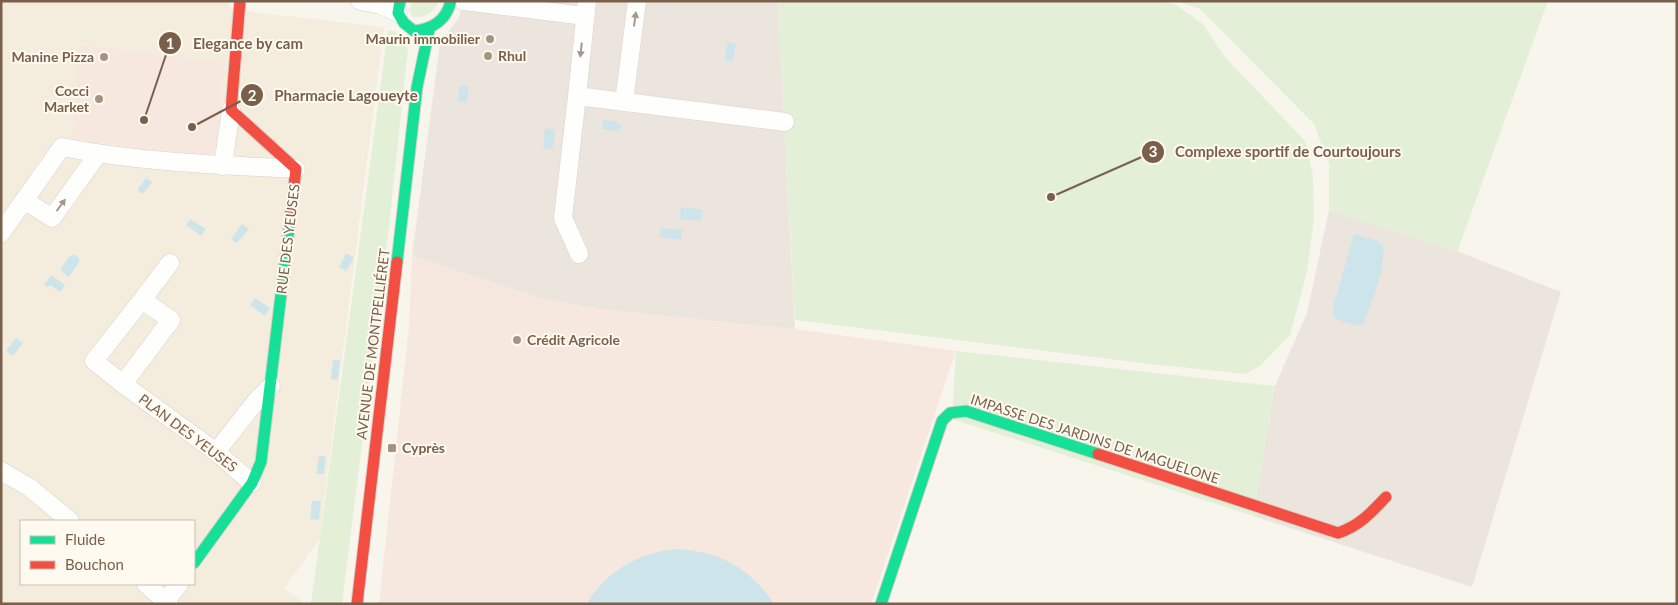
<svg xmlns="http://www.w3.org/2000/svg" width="1678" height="605" viewBox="0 0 1678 605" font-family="Lato,sans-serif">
	<rect width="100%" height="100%" fill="#f8f5ed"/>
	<!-- residential -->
	<path fill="#f4ecdd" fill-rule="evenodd" d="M1,1H227L232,8L252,12L384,27L320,532L324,533L284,588L305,604H1ZM21,521H194V584H21Z"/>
	<!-- commercial -->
	<path fill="#f6e8de" d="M79,45L225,63L216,147L212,153L206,155L72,139Z
		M412,256L543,299L606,310L795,329L956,351L871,604H379L409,326Z"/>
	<!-- industrial -->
	<path fill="#ebe5de" d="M462,1H778L795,329L606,310L543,299L412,256L440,43L460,16Z
		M1329,210L1457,251L1561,292L1472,587L1253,516L1275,386L1307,313Z"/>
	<!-- green -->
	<path fill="#e3f0d7" d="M412,1H439C434,12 424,19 413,17L410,12Z
		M778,1H1163L1176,5L1203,24L1225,57L1306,142L1313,176L1314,219L1307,272L1290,335L1261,365L1246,374L1159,365L795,320Z
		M1176,1H1548L1457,252L1329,210V164L1314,124L1200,9Z
		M388,31H395L408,49L388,236L342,604H311Z
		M956,351L1275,386L1253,516L952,419Z"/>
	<!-- water -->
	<path fill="#cde5ea" d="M727,42L736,44L733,61L725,60Z
		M459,86L469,87L467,102L458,101Z
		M603,120L618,122V124H622L621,129L618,128L617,131L602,129Z
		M545,128L555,130L553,150L543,148Z
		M146,178L152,182L143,194L137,190Z
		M681,207L703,210L701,221L679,219Z
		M190,219L206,229L201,236L186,225Z
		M242,224L249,229L237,243L231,239Z
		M661,228L682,230L681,240L659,237Z
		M1354,234L1378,241L1383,245C1386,266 1373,298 1366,318L1363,325C1353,326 1341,322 1333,316V307Z
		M346,253L354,258L346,271L339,267Z
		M74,254L79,258V262L69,277L60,270L69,257Z
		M51,275L65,285L60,292L50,285L48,287L44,285Z
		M255,298L270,308L265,316L250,305Z
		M16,338L23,343L13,356L6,351Z
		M333,360H340L338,380L331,379Z
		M319,456H326L324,474H316Z
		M312,501H321L319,520L310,519Z
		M678,549C720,551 751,569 774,604H587C607,570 640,552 678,549Z"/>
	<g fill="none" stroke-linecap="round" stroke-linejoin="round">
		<!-- street casing -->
		<g stroke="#d8d2cb" stroke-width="19">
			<path id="street" d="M360,1L381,5L398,13
				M463,1L585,16
				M587,1L577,96L785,122
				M577,96L563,218L579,254
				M624,102L637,1
				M223,166L231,110
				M24,200L52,218L98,154
				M1,233L62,147C138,162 218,165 296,169
				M142,300L171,320L123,384L94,361Z
				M142,300L170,263
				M123,384L216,452L252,483
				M216,452L257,400L271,386
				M1,471L29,487L70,521
				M146,584L169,604
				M166,601L179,584"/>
		</g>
		<!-- fast casing -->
		<g stroke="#d8d1c9" stroke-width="13">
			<path id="fast" d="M400,1L398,13L404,23L414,31C433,29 446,21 451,1
				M397,262L417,87L429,30
				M194,563L252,483L261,462L291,211
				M881,604L942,421L950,413L966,411L1098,454"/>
		</g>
		<!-- jam casing -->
		<g stroke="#d8d1c9" stroke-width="13">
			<path id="jam" d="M240,1L231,110L296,169L291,211
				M1098,454L1338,533C1359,526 1371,513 1386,497
				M357,604L397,262"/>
		</g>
		<!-- street -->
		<use href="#street" stroke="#fefefc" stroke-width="18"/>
		<!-- fast -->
		<use href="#fast" stroke="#16e098" stroke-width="11"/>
		<!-- jam -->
		<use href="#jam" stroke="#f24e42" stroke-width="11"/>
	</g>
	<!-- one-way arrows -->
	<defs><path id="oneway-solid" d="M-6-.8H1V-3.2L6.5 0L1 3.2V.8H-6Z" transform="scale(1.25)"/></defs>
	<g fill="#a89788">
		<use href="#oneway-solid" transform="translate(635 19) rotate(-82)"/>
		<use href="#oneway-solid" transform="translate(581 50) rotate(96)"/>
		<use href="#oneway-solid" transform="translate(61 205) rotate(-54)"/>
	</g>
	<!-- markers -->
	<g fill="#a69483" stroke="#fffaf0" stroke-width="2">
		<circle cx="490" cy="39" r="5"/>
		<circle cx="488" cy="56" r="5"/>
		<circle cx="104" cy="57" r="5"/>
		<circle cx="99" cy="99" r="5"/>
		<circle cx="517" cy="340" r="5"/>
		<rect x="387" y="443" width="10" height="10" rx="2.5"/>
	</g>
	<g text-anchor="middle" stroke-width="4" stroke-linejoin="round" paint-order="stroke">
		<!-- poi labels -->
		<g font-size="14" font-weight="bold" fill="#7a5f4a" stroke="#fffaf0" text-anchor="end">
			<text x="480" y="44">Maurin immobilier</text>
			<text x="498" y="61" text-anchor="start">Rhul</text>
			<text x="94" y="62">Manine Pizza</text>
			<text x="89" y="96">Cocci<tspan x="89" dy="16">Market</tspan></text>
			<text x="527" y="345" text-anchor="start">Crédit Agricole</text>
			<text x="402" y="453" text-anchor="start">Cyprès</text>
		</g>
		<!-- street labels -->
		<g font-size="14" fill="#7a5f4a" stroke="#fffaf0">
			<text transform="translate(288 239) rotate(-83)" y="5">RUE DES YEUSES</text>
			<text transform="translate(373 344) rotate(-83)" y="5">AVENUE DE MONTPELLIÉRET</text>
			<text transform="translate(188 433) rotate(37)" y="5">PLAN DES YEUSES</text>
			<text transform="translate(1095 439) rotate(18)" y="5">IMPASSE DES JARDINS DE MAGUELONE</text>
		</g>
	</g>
	<!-- callouts -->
	<path fill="none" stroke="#7a5f4a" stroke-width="2" d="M144 120L170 43M192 127L252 95M1051 197L1153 152"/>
	<g fill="#7a5f4a" stroke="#fffaf0" stroke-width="2">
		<circle cx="144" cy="120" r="5"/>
		<circle cx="192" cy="127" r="5"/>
		<circle cx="1051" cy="197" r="5"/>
		<circle cx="170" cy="43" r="12"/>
		<circle cx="252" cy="95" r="12"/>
		<circle cx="1153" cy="152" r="12"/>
	</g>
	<g font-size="15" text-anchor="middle" font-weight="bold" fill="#fff">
		<text x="170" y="49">1</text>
		<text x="252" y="101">2</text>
		<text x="1153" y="157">3</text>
	</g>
	<g font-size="15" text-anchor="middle" font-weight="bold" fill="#7a5f4a" stroke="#fffaf0" stroke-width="4" stroke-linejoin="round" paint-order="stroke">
		<text x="248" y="49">Elegance by cam</text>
		<text x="346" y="101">Pharmacie Lagoueyte</text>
		<text x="1288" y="157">Complexe sportif de Courtoujours</text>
	</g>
	<!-- border -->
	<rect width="1678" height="605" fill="none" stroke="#7a5f4a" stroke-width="5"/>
	<!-- legend -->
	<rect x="20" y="520" width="175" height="65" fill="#fffaf0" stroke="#cabcae"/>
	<rect x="30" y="536" width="25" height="8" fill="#16e098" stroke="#cabcae"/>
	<text x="65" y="545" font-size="15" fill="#7a5f4a">Fluide</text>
	<rect x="30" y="561" width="25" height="8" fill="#f24e42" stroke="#cabcae"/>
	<text x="65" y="570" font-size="15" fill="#7a5f4a">Bouchon</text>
</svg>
